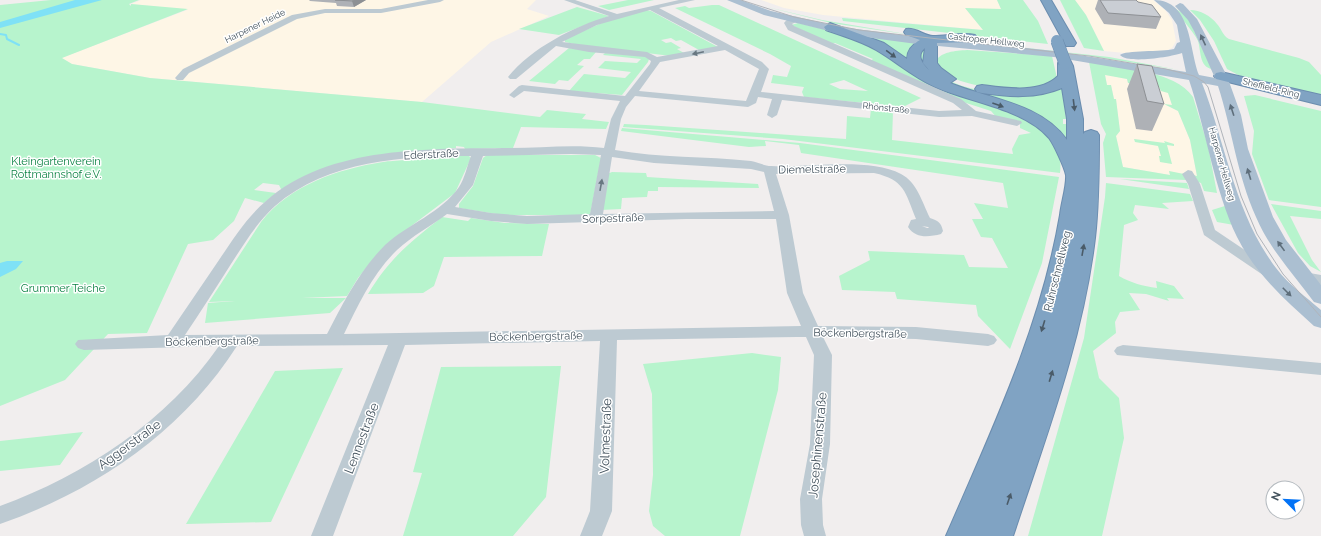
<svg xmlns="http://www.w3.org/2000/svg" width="1321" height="536" viewBox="0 0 1321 536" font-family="Raleway,sans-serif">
	<rect width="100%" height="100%" fill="#f1eeee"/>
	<!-- commercial -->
	<path fill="#fef6e6" d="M141,0H536L527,9L549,16L491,42L422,102L150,78L72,64L61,58L187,10L131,4Z
		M761,0H997L1001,9H966L983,30L823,15L784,8Z
		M1075,0H1153L1165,10L1172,20L1176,41L1172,48L1165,51L1135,54L1104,51L1086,15Z
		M1105,74L1127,79L1128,83L1159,87L1168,92L1172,105H1166L1178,111L1190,140L1197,176L1169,172L1170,175L1123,167L1116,136L1120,131L1116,100L1114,99L1111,85H1107Z"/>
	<!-- green -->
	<path fill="#b7f4cd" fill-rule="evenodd" d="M51,0H139L129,4L131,6V4L188,9L62,58L72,64L150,78L422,102L540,117L547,110L586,114L582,119L609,122L606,129L521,127L513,148L465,149L464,147L456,146V148L390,154L283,189H281L279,185L263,183L254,190L276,193L264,203L245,198L234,221L213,240L188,244L147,333L108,334L65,380L0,406V5Z
		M628,0H654L609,10L598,6Z
		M997,0H1023L1038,21L1048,44L843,21L842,18L983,30L965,8L1001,9Z
		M1060,0H1075L1086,15L1104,51L1084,48Z
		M712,5H719L921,98L905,106H895L804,97L802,92L804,87L771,83L773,75L787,77L791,66L770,54L675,8L685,6L689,8ZM844,80L868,91L840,89L829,84Z
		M763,6L822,20L918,36L831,23Z
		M577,7L609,16L559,35L519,29Z
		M1173,7L1185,15L1189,20L1212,69C1199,67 1201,50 1198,41C1194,32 1179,16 1173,7Z
		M646,10L651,11L718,47L699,50L681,40L676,41L671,38L661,40L666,43L671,42L681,48L677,49L684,53L671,56L574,44L565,42V39L604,22Z
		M1190,10C1200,10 1211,16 1217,24C1222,29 1222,35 1229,39L1299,58L1309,62L1321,75V96L1240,76L1227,69L1214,41L1200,20Z
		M798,23L843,34L1032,122C1051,137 1063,147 1060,173L783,139L623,127L624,124L646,125L846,139L847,116L870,118L871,109L893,112L892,140L1013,154L1012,149L1019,135L1031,133L1020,128V123L998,119L991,111L963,102L870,61L873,59L835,43L832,44L791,25Z
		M851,33L919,42L911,62Z
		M955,40L1109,57L1179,70L1084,55Z
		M928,45L923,58L925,64C969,102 1009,91 1062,84L1066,119H1063V124H1066L1067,138L1065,141L1061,135L959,89L919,64L918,50Z
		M569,48L596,52L590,59H584L577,65L584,66L568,81L559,80L555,84L529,81Z
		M967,50L1052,56L1057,78C1052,84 1040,89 1032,90C1015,93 961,85 948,75C943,72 939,67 934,63C941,51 955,51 967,50Z
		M605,53L645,56L649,59L648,62L622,95L569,91L584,74L625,78L631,72L598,68L605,61L637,63L641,59L603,55Z
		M1089,62C1119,68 1175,70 1193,97L1208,146L1217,193L1204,191L1201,183L1194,181L1193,175L1197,176L1190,140L1178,111L1164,104L1172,105L1168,93L1161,91L1159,87L1128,83L1127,79L1105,75L1107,85H1111L1114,99H1116L1120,131L1116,136L1123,167L1170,175L1169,171L1184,174L1186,180L1106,177L1103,143L1106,134L1101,124Z
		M1255,95L1321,111V207L1269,200L1252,154L1254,131L1244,96Z
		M622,128L800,143L1059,177L1042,263L1010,349L978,316L976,305L897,299L895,292L842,290L839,276L870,260L868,251L964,255L969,267L1008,268L992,238L981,237L972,219H983L974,203L1008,208L1003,183L801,153L799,145L765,141L766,146L749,147L621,131Z
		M1134,139L1165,143L1164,141L1174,144V146L1167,145L1172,164L1160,162L1159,156H1161L1158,146L1135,142Z
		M487,155H595L601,158L590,215H503L459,208V204L473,186L483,158Z
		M425,156H469L471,158L455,193L398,236L370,263L358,278L347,296L302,298H346L330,313L205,323L208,303L235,301L209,302L261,222C290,185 338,169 383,162C394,160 416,161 425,156Z
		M612,172L646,173L647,177L758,184L759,188L658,187V191H648L647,197L622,198L621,209L601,210L607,174Z
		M1120,179L1187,183L1189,189Z
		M1106,183L1190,194L1193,201L1162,203L1169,209L1135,205L1133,213L1138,220L1124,225L1119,276C1131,283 1143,286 1157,288L1156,281L1174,286L1184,299L1167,298L1169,301L1146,294L1129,293L1140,310L1120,312L1115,322L1116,333L1093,351L1099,378L1119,398L1124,438L1102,536H1028L1084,338L1105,197Z
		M1271,204L1321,211V219L1290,216L1312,260L1321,272L1310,266L1298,253Z
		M1228,205L1234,225L1217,222L1212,210Z
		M442,217L468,221L471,218L505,223L549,224L542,256L444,257L434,286L423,293L368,294C389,259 410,242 442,217Z
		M752,353L781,357L778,390L740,536H665L653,526L649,511L653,475L652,394L643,364Z
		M561,366L546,497L513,536H403L422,473L413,472L441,367Z
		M343,368L271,522L186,524L275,371Z
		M83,432L60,465L0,471V441Z"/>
	<!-- water -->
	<path fill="#7fe1f6" d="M75,0H102L0,28V22Z
		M7,261H23L16,269L0,277V263Z"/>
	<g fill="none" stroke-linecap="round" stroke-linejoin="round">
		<!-- stream -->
		<path stroke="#7fe1f6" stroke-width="2" d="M0,34L6,35L7,39L19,45"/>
		<!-- highway casing -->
		<g stroke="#6b8daf" stroke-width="2">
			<path id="highway" d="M1041,0H1051L1076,43L1074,46H1066Z
				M830,23L884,43L907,59C907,50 913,44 920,40L906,35L904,32L906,29C916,27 924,36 933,36C947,36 962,32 975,35L977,38L975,41L971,42L937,43V63L941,68L956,79L950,83C989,99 1041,103 1067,140V119L1062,88C1036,99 1009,97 982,93L977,92L975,89L977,86L982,85C1005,88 1040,94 1058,76V63L1060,60H1070L1073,66L1083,119V134L1085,132L1091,130L1097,132L1099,135C1099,170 1099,204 1095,238C1083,340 1045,439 1013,536H946C991,432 1041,327 1060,215C1061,204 1067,185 1066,175C1064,166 1054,145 1049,138C1023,108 967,102 933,86C912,76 895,61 876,50C861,41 842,36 826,30L824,27ZM925,48L923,63L929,70C922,64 916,55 925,48Z
				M1221,72L1321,95V105L1216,79L1214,76L1216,73Z"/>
		</g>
		<!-- minor -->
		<path fill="#bdcad2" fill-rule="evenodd" d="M428,0H444L440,2L381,13H325L297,19L189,73L183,80H177L175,78L183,69L292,15L325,9H381Z
			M564,0H575L617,14L679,0H695L659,8L762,62L769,69L761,92L939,111L962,110L953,103L788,30L784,23C787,19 793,16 798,17V21L792,24L794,26L961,99L976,111L1021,121L1022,123L1017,126L972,116L939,117L782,100L777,115L772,118L767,115L772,99L758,97L756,103L748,107L635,96L626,107L621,119L615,150C660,158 705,156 751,161C758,162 764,166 771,166C808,168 869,157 901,174C917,182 922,202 930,218C938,221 941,222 943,231L941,234C929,237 916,239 908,227L911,220L916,219C905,192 905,180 874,173L776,174L789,215L803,293L818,326L916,327L988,334L994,336L997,340L994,344L988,346L916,339L823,337L832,355L830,444L822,499L823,525L826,536H804L801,525L800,499L810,444L814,355L806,337H797L617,340L612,511L602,536H580L590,511L600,341L405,345L333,536H311L388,345L237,346C182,432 95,491 0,524V506C85,475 167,421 219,346L84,350L78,348L75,344L78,340L168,335C185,310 202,285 219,260C233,239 247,217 266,201C329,145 431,149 510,148C541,148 573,144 604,148L611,119L620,101L524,91L514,98L509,95L519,86L522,85L625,96L650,64L651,61L645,57L589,52L556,46L516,79H510L508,77C531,48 575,26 609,16ZM650,10L718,46L657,57L647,52L562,42L597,25ZM725,50L759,69L746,101L639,91L660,62ZM571,154L601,155L590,214L527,216L491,213L455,207L473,185L483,156ZM471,156C467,166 465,178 459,187C441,213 408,224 385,245C360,270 343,303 327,334L185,335C201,311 216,288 231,264C244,244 257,222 275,206C328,160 404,156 471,156ZM612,157L654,163L751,169L764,172L774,211L603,214ZM447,214L491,221L527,224L686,219H776L787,293L801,326L344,334C358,305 373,273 397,250C412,236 431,226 447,214ZM922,226L928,227L929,228H927Z
			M1188,170L1192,171L1200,184L1215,230L1273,269L1276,272L1273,275H1263L1204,235L1188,184L1182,174Z
			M1304,272L1321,275V285L1299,280L1296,277L1299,274Z
			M1123,345L1321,363V375L1117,355L1114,351L1117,347Z"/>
		<!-- major -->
		<path fill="#abbfd1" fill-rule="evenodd" d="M727,0H741L771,11L841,27L917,37L1054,51L1186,72L1182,53C1171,57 1127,64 1120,55C1125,50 1162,52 1174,49L1177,43L1180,42L1177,25L1169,13L1154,0C1192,0 1189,50 1199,75L1215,78L1194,31L1188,20L1175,6L1180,3L1183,4L1197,19L1227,76L1241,115L1248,149L1273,217L1286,240L1321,285V304L1314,302C1294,275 1269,248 1256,217C1237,175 1232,129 1218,86L1202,83C1226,145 1235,214 1276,268C1289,285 1306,297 1321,310V328L1314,326C1284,299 1255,273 1237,237C1214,189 1206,130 1189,80L1054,57L917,44L841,34L764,15Z"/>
		<!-- highway -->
		<use href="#highway" fill="#80a3c3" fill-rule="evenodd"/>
		<!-- tram -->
		<path stroke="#b0b4ba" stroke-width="1" d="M741,0L794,17L859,30L1089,56L1166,69L1194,76L1204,82L1208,87L1241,196L1257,234L1283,274L1321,317"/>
		<!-- highway-bridge casing -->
		<g stroke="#6b8daf" stroke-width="13" stroke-linecap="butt">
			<path id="highway-bridge" d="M1057,41L1065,63"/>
		</g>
		<!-- highway-bridge -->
		<use href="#highway-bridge" stroke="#80a3c3" stroke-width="12"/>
	</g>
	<!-- wall -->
	<path fill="#aeb1b6" d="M309,0H366L354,7L337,6L336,3L310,1Z
		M1098,0H1136L1138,2L1161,17L1156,29L1104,24L1095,9Z
		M1137,64L1164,104L1152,131L1136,129L1127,89Z"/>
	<!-- shaded-wall -->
	<path fill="#8d9094" d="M354,0H366L354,7L352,1Z"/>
	<!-- building -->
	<path fill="#caced4" stroke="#8d9094" d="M335,0H354L352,1Z
		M1100,0H1136L1138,2L1152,5L1161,17L1108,13Z
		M1137,64L1152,66L1164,104L1147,101Z"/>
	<!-- one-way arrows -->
	<defs><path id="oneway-solid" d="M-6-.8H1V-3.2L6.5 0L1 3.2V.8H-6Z"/></defs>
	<g fill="#5e6e7b">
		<use href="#oneway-solid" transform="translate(1203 40) rotate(-115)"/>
		<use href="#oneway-solid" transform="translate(1232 110) rotate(-108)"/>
		<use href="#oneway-solid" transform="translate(1249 174) rotate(-107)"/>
		<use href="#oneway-solid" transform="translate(1281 246) rotate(-126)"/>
		<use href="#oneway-solid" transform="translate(1287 292) rotate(45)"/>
	</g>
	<g fill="#687781">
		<use href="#oneway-solid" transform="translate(698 53) rotate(168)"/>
		<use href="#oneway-solid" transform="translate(601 185) rotate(-80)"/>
	</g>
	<g fill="#4a5b68">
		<use href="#oneway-solid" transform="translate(891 54) rotate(36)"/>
		<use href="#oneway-solid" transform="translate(998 105) rotate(20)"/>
		<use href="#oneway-solid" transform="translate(1074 105) rotate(83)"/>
		<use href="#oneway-solid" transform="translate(1083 250) rotate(-80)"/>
		<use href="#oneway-solid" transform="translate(1043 326) rotate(107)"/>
		<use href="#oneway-solid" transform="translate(1051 376) rotate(-73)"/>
		<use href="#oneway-solid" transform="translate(1009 499) rotate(-71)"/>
	</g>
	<g text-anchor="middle" stroke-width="3" stroke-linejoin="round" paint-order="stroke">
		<!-- far-street labels -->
		<g font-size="9" fill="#44535e" stroke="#fff">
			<text transform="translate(255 26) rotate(-26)" y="3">Harpener Heide</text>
			<text transform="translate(986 40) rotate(6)" y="3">Castroper Hellweg</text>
			<text transform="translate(1271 88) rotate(14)" y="3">Sheffield-Ring</text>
			<text transform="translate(886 108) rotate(6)" y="3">Rhönstraße</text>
			<text transform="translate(1222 164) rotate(74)" y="3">Harpener Hellweg</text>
		</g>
		<!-- street labels -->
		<g font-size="11" fill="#44535e" stroke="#fff">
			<text transform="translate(431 154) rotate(-3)" y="4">Ederstraße</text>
			<text transform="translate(812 169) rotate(-1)" y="4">Diemelstraße</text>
			<text transform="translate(613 218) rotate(-2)" y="4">Sorpestraße</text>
			<text transform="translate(1057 271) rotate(-76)" y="4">Ruhrschnellweg</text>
			<text transform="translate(860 333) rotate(1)" y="4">Böckenbergstraße</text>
			<text transform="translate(536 336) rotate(-1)" y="4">Böckenbergstraße</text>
			<text transform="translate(212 341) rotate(-1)" y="4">Böckenbergstraße</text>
		</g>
		<!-- park labels -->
		<g font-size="11" fill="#0c8344" stroke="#fff">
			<text x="56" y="165">Kleingartenverein<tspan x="56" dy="13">Rottmannshof e.V.</tspan></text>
			<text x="63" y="292">Grummer Teiche</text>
		</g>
		<!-- near-street labels -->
		<g font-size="13" fill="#44535e" stroke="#fff">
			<text transform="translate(605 436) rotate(-88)" y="5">Volmestraße</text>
			<text transform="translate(361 438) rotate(-69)" y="5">Lennestraße</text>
			<text transform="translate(129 444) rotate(-36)" y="5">Aggerstraße</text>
			<text transform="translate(817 445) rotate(-85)" y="5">Josephinenstraße</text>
		</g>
	</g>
	<!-- north arrow -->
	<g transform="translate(1285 500) rotate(294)"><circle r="19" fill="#ffffff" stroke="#b4babf"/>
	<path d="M0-3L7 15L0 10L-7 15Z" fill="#0373f6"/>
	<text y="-6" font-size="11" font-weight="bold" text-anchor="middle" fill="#44535e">N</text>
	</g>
</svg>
